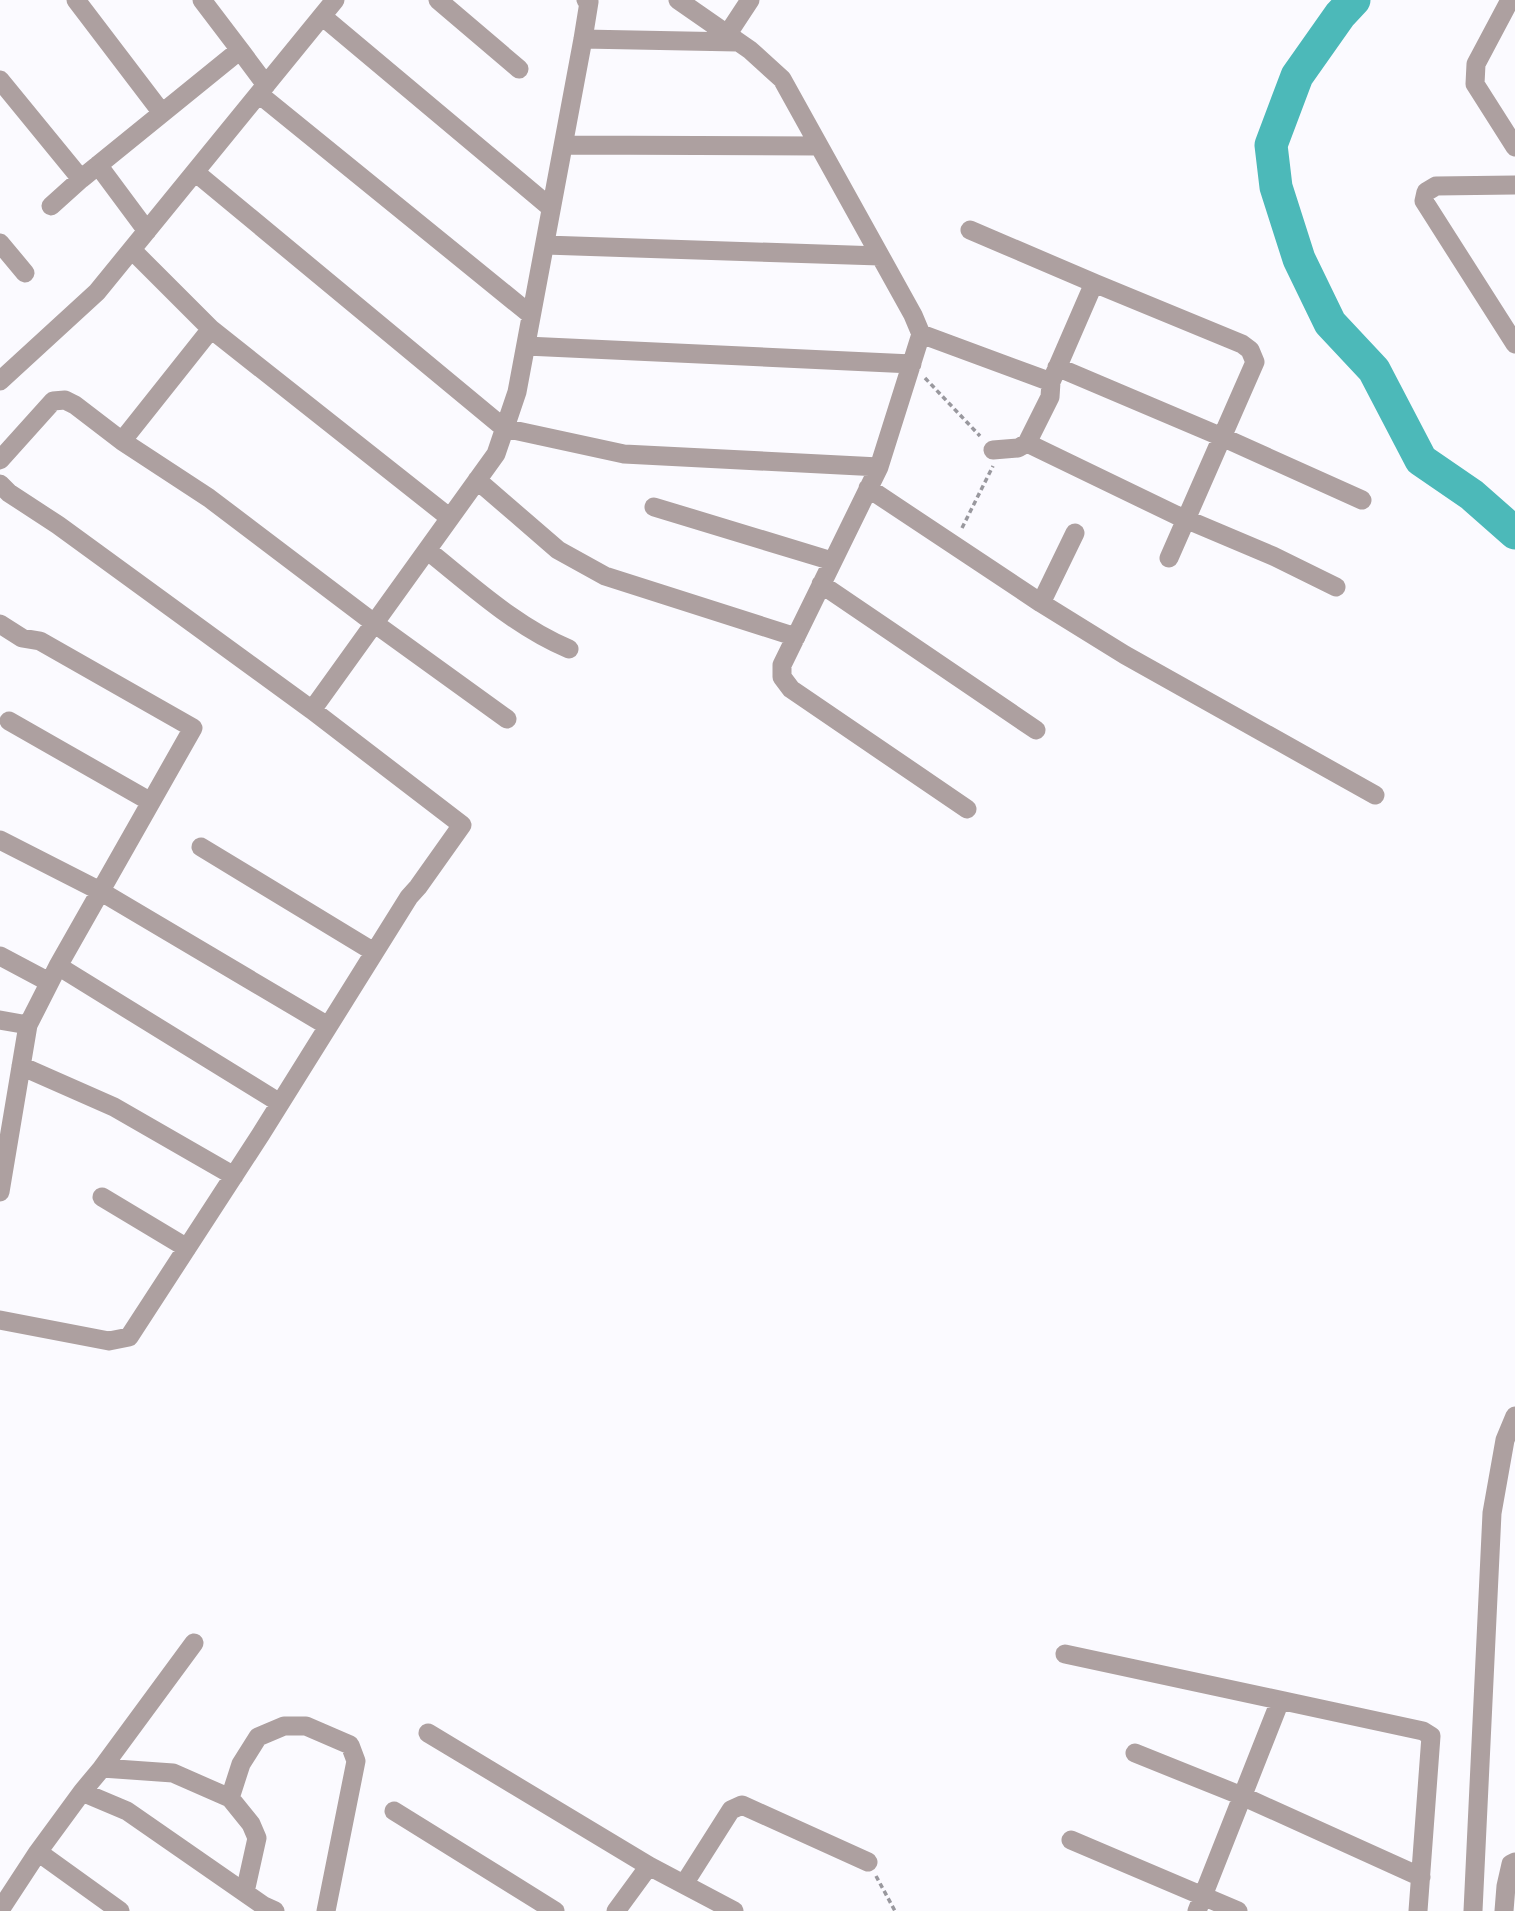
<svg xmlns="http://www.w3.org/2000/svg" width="1515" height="1911" viewBox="0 0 1515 1911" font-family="'Varela Round',sans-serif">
	<rect width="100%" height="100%" fill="#fbfaff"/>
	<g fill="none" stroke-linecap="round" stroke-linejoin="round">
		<!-- river -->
		<path stroke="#4cb9b9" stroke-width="33" d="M1354,0L1340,15L1297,76L1271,145L1276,187L1299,259L1330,323L1374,370L1421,460L1472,495L1515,533"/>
		<!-- path -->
		<path stroke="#99989e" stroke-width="3.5" stroke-dasharray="5 3.5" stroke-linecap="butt" d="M925,378L980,436
			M962,528L993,466
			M876,1876L895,1911"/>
		<!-- minor -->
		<path stroke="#ada0a0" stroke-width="19" d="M76,0L162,113
			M202,0L240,50
			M438,0L519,69
			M678,0L750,50L782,79L913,315L921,334L879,467
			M1510,0L1476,64L1475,84L1515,147
			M322,16L551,208
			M727,35L750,0
			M583,39L737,42
			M0,80L81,179
			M259,94L531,315
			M563,145L819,146
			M98,165L147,231
			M195,172L504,428L624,454L879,467L782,665V677L791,689L967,809
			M1515,185L1436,186L1426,192L1424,201L1515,344
			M51,206L81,179L240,50L266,85
			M970,230L1094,283L1051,382
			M0,243L25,273
			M545,245L880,256
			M132,250L211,329L450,518
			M1094,283L1242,344L1250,350L1255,362L1169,558
			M921,334L1051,382L1050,397L1027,443L1018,448L993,450
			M526,346L912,364
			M1057,367L1222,437L1362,500
			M0,381L97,292L335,0
			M122,441L211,329
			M1027,443L1176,515L1273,556L1336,587
			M0,460L53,401L65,400L75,405L122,441L209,498L374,623L507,719
			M477,480L558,550L605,576L796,637
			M0,484L9,493L58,525L312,710L462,825L418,887L409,897L261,1134L129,1337L109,1341L0,1320
			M868,488L1041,603L1125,655L1375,795
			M654,507L832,561
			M427,550C472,586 516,627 569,649
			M821,584L1036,730
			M1041,603L1075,533
			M0,624L22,638L40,641L193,728L58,966L28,1025L0,1192
			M312,710L496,454L517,392L583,39L589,2L586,0
			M9,721L151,802
			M0,840L100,891L328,1026
			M201,847L374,952
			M0,956L49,982
			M58,966L280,1103
			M0,1020L28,1025
			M21,1066L114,1107L234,1176
			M102,1197L187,1248
			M1065,1654L1423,1731L1431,1736L1418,1911
			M428,1733L649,1866L734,1911
			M1135,1753L1242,1796L1421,1877
			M102,1768L194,1643
			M82,1792L102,1768L173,1773L230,1798L251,1824L257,1838L245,1892
			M230,1798L241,1764L258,1737L284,1726H306L350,1745L356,1761L326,1911
			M394,1811L555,1911
			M1071,1840L1238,1911
			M38,1852L120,1911
			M684,1884L731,1810L742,1805L868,1862
			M0,1910L38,1852L82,1792L127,1811L264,1906L275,1911
			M616,1911L649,1866
			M1197,1911L1280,1701
			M1473,1911L1492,1513L1505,1440L1515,1416
			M1504,1911L1506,1886L1511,1864L1515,1862"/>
	</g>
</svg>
